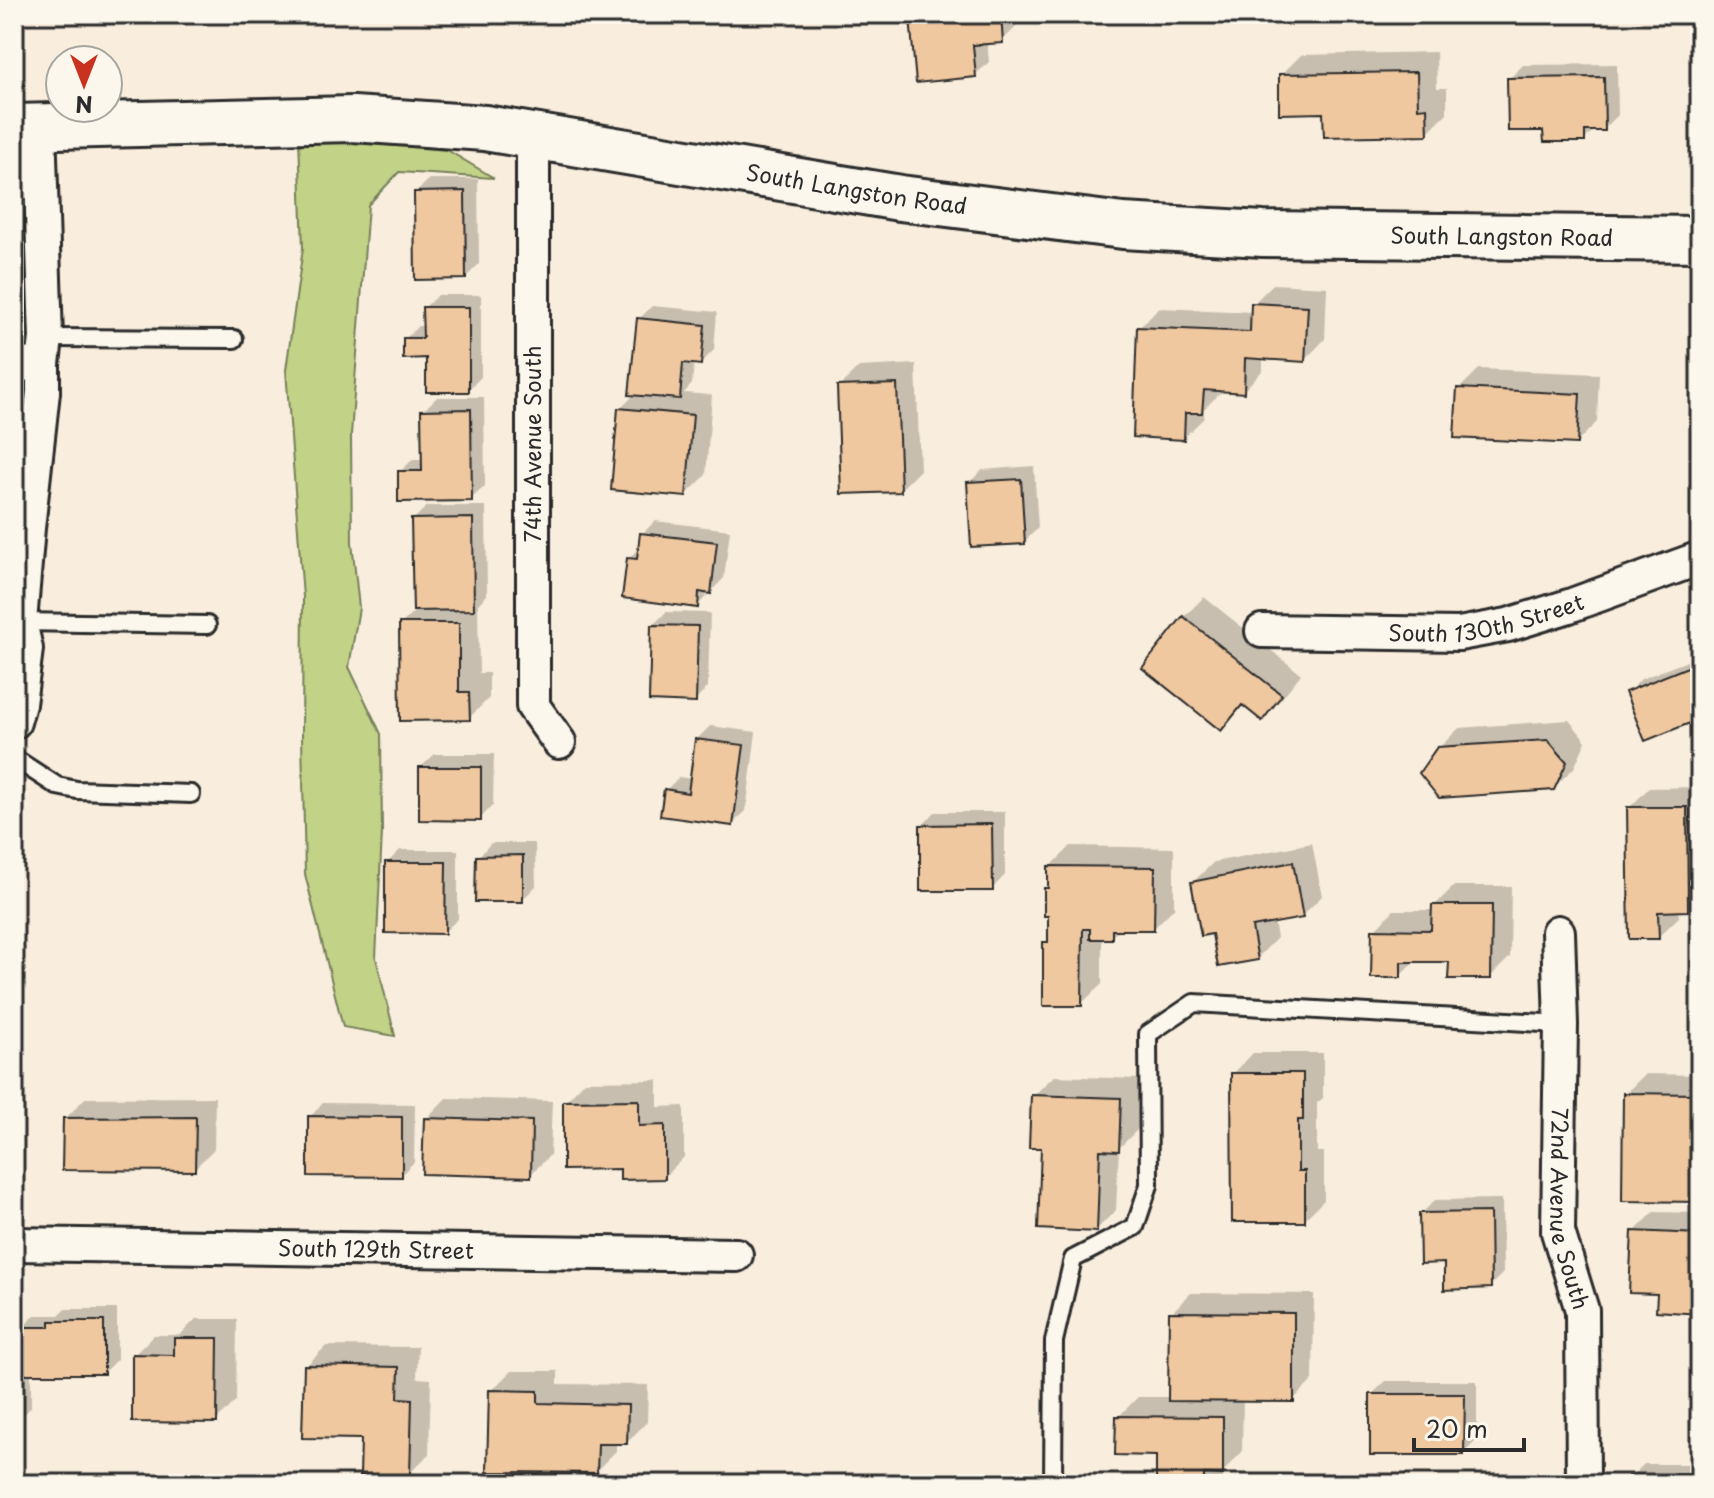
<svg xmlns="http://www.w3.org/2000/svg" width="1714" height="1498" viewBox="0 0 1714 1498" font-family="'Playpen Sans',sans-serif">
	<rect width="100%" height="100%" fill="#f9eedd"/>
	<filter id="ink" filterUnits="userSpaceOnUse"><feTurbulence type="fractalNoise" baseFrequency=".0125" numOctaves="2"/><feDisplacementMap in="SourceGraphic" scale="16" xChannelSelector="R" yChannelSelector="G"/><feConvolveMatrix kernelMatrix="1 2 1 2 8 2 1 2 1" color-interpolation-filters="sRGB"/></filter>
	<g filter="url(#ink)">
		<!-- green -->
		<path fill="#c2d388" stroke="#767f5a" stroke-width="2" d="M299,138L447,150L494,178L399,172L368,205L351,435L352,542L359,608L349,667L381,734L382,832L376,958L395,1036L343,1027L305,874L302,735L303,597L286,370L303,248Z"/>
		<!-- shadow -->
		<path fill="#0003" d="M917,14H1015L1016,27L1002,41L987,42L989,62L975,75L912,19Z
			M1436,52L1437,88H1447V113L1427,133L1325,111L1281,75L1301,55Z
			M1617,64L1618,115L1604,129H1595L1584,140L1545,129L1509,79L1523,65Z
			M429,179H478L479,264L466,277L416,193Z
			M1273,284L1327,287L1325,339L1305,360L1263,357V370L1243,391H1222L1204,409V418L1183,438L1139,328L1159,308L1253,312V304Z
			M438,295H481V377L468,390L405,339L418,326H425L424,308Z
			M652,306L717,312L714,350L701,363H694L692,384L684,393L712,395L706,475L686,495L620,409L635,394L639,319Z
			M916,364L920,470L900,490L839,387L859,367Z
			M1479,369L1599,374L1597,422L1577,442L1459,389Z
			M437,397H484L485,486L471,499L400,472L413,459H424L423,411Z
			M1034,466L1038,528L1024,542L969,483L982,470Z
			M427,506H486L487,595L478,604L479,673H489V698L469,718L401,624L415,611L413,520Z
			M655,521L730,530L724,578L697,606L628,559L641,546L642,534Z
			M1204,597L1301,674L1282,698L1262,718L1244,704L1221,729L1184,617Z
			M666,612L710,613L708,687L695,701L652,626Z
			M1700,656V717L1628,693L1641,679Z
			M1569,720L1586,741L1574,768L1553,788L1439,748L1459,728Z
			M710,726L756,732L746,811L732,824L666,790L679,777L692,779L697,739Z
			M435,754H494L493,805L480,819L421,767Z
			M1700,787V897L1688,909L1678,910L1679,917L1658,937L1629,808L1649,788Z
			M935,812H1005V875L992,889L922,826Z
			M491,843H535L536,886L522,900L478,857Z
			M1312,843L1322,896L1302,916L1274,921L1277,938L1257,958L1214,932L1193,882L1214,862Z
			M1071,846L1174,848V908L1154,928H1121L1111,937H1102V984L1081,1004L1045,943L1050,938L1046,889L1050,884V867Z
			M400,850H458V919L444,932L387,863Z
			M1454,886H1511L1510,957L1490,977L1451,960H1416L1400,976L1374,930L1394,910H1434V906Z
			M1253,1053H1323V1098L1317,1103V1152H1324V1200L1304,1220L1233,1074Z
			M1645,1074L1700,1075V1200L1625,1094Z
			M1054,1076L1140,1079L1138,1129L1119,1148L1116,1210L1096,1230L1033,1096Z
			M658,1080V1107L684,1106V1157L664,1177L622,1167L565,1102L585,1081Z
			M215,1097L214,1149L194,1169L65,1119L85,1098Z
			M446,1098L552,1101L550,1155L530,1175L426,1119Z
			M323,1103L415,1104L414,1162L401,1175L310,1117Z
			M1502,1199L1503,1273L1490,1286L1446,1261L1421,1214L1435,1200Z
			M1654,1212L1700,1213V1312L1659,1292L1634,1232Z
			M1191,1293L1314,1294L1313,1380L1293,1400H1243L1242,1452L1223,1472V1479L1218,1484H1158V1454L1118,1417L1138,1397H1170L1171,1313Z
			M65,1309H117V1359L104,1372H31V1407L14,1425V1349H22V1328L35,1315H59Z
			M196,1319H237L236,1401L216,1421L134,1355L154,1335H180Z
			M326,1346L418,1347L417,1378L431,1379L429,1454L409,1474L363,1437L306,1366Z
			M511,1371H558V1384L648,1385L647,1422L627,1442H616V1451L596,1471L491,1391Z
			M1386,1381H1477V1440L1464,1453L1372,1394Z
			M1644,1464H1696V1484H1631V1477Z"/>
		<!-- building -->
		<path fill="#f0c8a0" stroke="#2b2b2b" stroke-width="2" d="M958,14H1001L1003,43L973,45L976,77L916,83L910,18Z
			M1417,72L1418,108L1427,107L1428,135L1324,137L1323,113L1279,114V74Z
			M1604,77L1605,131H1585V142H1544L1543,131H1508L1507,78Z
			M465,191L466,279L415,280L414,192Z
			M1251,303L1308,306L1305,362L1245,358L1244,393L1204,390L1202,413H1185L1184,440L1133,437L1137,327L1250,332Z
			M422,307H469V392H426V358L403,359V338H423Z
			M637,318L705,325L701,365L683,363L680,399L629,395Z
			M897,384L901,492L841,494L837,386Z
			M1457,388L1580,394L1577,444L1454,438Z
			M618,408L693,415L686,497L611,490Z
			M471,409L472,501L398,502V471H422L421,410Z
			M1021,479L1025,544L971,547L967,482Z
			M473,518L474,610L413,611L411,519Z
			M640,533L717,542L711,594L699,592L698,608L622,598L627,558L637,559Z
			M1183,616L1282,695L1262,721L1242,705L1221,731L1142,668Z
			M399,623H459V692H469L470,720L400,721Z
			M651,625L698,626L696,703L649,701Z
			M1700,662V719L1645,741L1625,692Z
			M695,739L744,745L733,826L660,816L664,789L688,793Z
			M1548,740L1567,762L1554,790L1439,798L1419,773L1437,747Z
			M419,767H481V821L419,820Z
			M1627,807H1687L1688,911L1658,912L1659,939H1629Z
			M992,824L993,891H920V825Z
			M523,855V902H475L476,856Z
			M385,862H446L445,934L385,933Z
			M1293,862L1303,918L1252,927L1258,960L1218,967L1212,934L1201,936L1191,882Z
			M1048,866L1155,867L1154,930H1112V939H1090V929H1083L1082,1006H1043V942H1048V916H1044V888H1048Z
			M1432,905H1492L1491,979H1448L1449,962H1401V978H1371L1372,929L1431,930Z
			M1231,1073H1303V1120H1298V1171H1305V1222H1232Z
			M1623,1093L1700,1094V1202L1622,1201Z
			M1031,1095L1121,1098L1119,1151L1100,1150L1097,1232L1038,1229L1041,1148H1029Z
			M639,1100V1126L665,1125V1179L620,1180V1169L563,1170V1101Z
			M308,1116L402,1117V1177L308,1176Z
			M196,1117L195,1171L62,1170L63,1118Z
			M424,1118L532,1121L531,1177L422,1174Z
			M1490,1212L1491,1288L1444,1290V1263L1420,1264L1419,1213Z
			M1632,1231L1700,1234V1314L1656,1311L1657,1294L1629,1293Z
			M1169,1312L1294,1313V1402L1168,1401Z
			M50,1321H104V1374H20V1327H50Z
			M174,1338H218L217,1423L132,1422V1354L174,1355Z
			M304,1365L399,1367L398,1398L412,1399L410,1476H360L361,1439L302,1438Z
			M489,1390L538,1391V1403L628,1405L627,1444H598L597,1473L487,1472Z
			M1370,1394H1465L1464,1455H1370Z
			M1116,1416L1223,1417V1475L1204,1474V1484H1156V1456L1115,1455Z
			M1629,1476L1684,1477L1683,1484H1629Z"/>
		<g fill="none" stroke-linecap="round" stroke-linejoin="round">
			<!-- lane casing -->
			<g stroke="#2b2b2b" stroke-width="22">
				<path id="lane" d="M46,338L234,339
					M20,622L207,625
					M14,758L57,786L77,790L191,794
					M1053,1484L1054,1341L1073,1259L1135,1227L1149,1185L1148,1034L1194,1003L1561,1024"/>
			</g>
			<!-- street casing -->
			<g stroke="#2b2b2b" stroke-width="38">
				<g id="street">
					<path d="M533,137V706L559,742"/>
					<path d="M14,365L43,364"/>
					<path id="s1" d="M1262,631L1459,634L1508,625L1569,606L1700,558"/>
					<path d="M14,722L19,704L26,649L20,622L28,528L43,392V364L46,338L39,126"/>
					<path id="s2" d="M1558,932L1561,1024L1558,1232L1582,1310L1583,1484"/>
					<path id="s3" d="M14,1244L736,1255"/>
				</g>
			</g>
			<!-- secondary casing -->
			<g stroke="#2b2b2b" stroke-width="50">
				<g id="secondary">
					<path id="s4" d="M14,127L353,119L485,128L900,198L1123,226L1263,234L1700,239"/>
				</g>
			</g>
			<!-- lane -->
			<use href="#lane" stroke="#fbf7ec" stroke-width="16"/>
			<!-- street -->
			<use href="#street" stroke="#fbf7ec" stroke-width="32"/>
			<!-- secondary -->
			<use href="#secondary" stroke="#fbf7ec" stroke-width="44"/>
		</g>
	</g>
	<g text-anchor="middle" stroke-width="6" stroke-linejoin="round" paint-order="stroke">
		<!-- street labels -->
		<g font-size="22" fill="#2b2b2b" stroke="#fbf7ec">
			<text dy="8" stroke="none"><textPath href="#s4" startOffset="848">South Langston Road</textPath></text>
			<text dy="8" stroke="none"><textPath href="#s4" startOffset="1496">South Langston Road</textPath></text>
			<text transform="translate(533 444) rotate(-90)" y="8">74th Avenue South</text>
			<text dy="8" stroke="none"><textPath href="#s1" startOffset="226">South 130th Street</textPath></text>
			<text dy="8" stroke="none"><textPath href="#s2" startOffset="278">72nd Avenue South</textPath></text>
			<text dy="8" stroke="none"><textPath href="#s3" startOffset="362">South 129th Street</textPath></text>
		</g>
	</g>
	<!-- margin -->
	<rect width="1714" height="1498" fill="none" stroke="#fbf7ec" stroke-width="48"/>
	<rect x="24" y="24" width="1666" height="1450" fill="none" stroke="#2b2b2b" stroke-width="3" filter="url(#ink)"/>
	<!-- north arrow -->
	<g transform="translate(84 84) rotate(180)"><circle r="38" fill="#fbf7ec" stroke="#a8a59f" stroke-width="2"/>
	<path d="M0-6L14 30L0 20L-14 30Z" fill="#c8321e"/>
	<text y="-12" font-size="22" font-weight="bold" text-anchor="middle" fill="#2b2b2b">N</text>
	</g>
	<!-- scale -->
	<path d="M1414 1438v12h110v-12" fill="none" stroke="#2b2b2b" stroke-width="4"/>
	<text x="1426" y="1438" font-size="24" fill="#2b2b2b" stroke="#fbf7ec" stroke-width="6" paint-order="stroke">20 m</text>
</svg>
